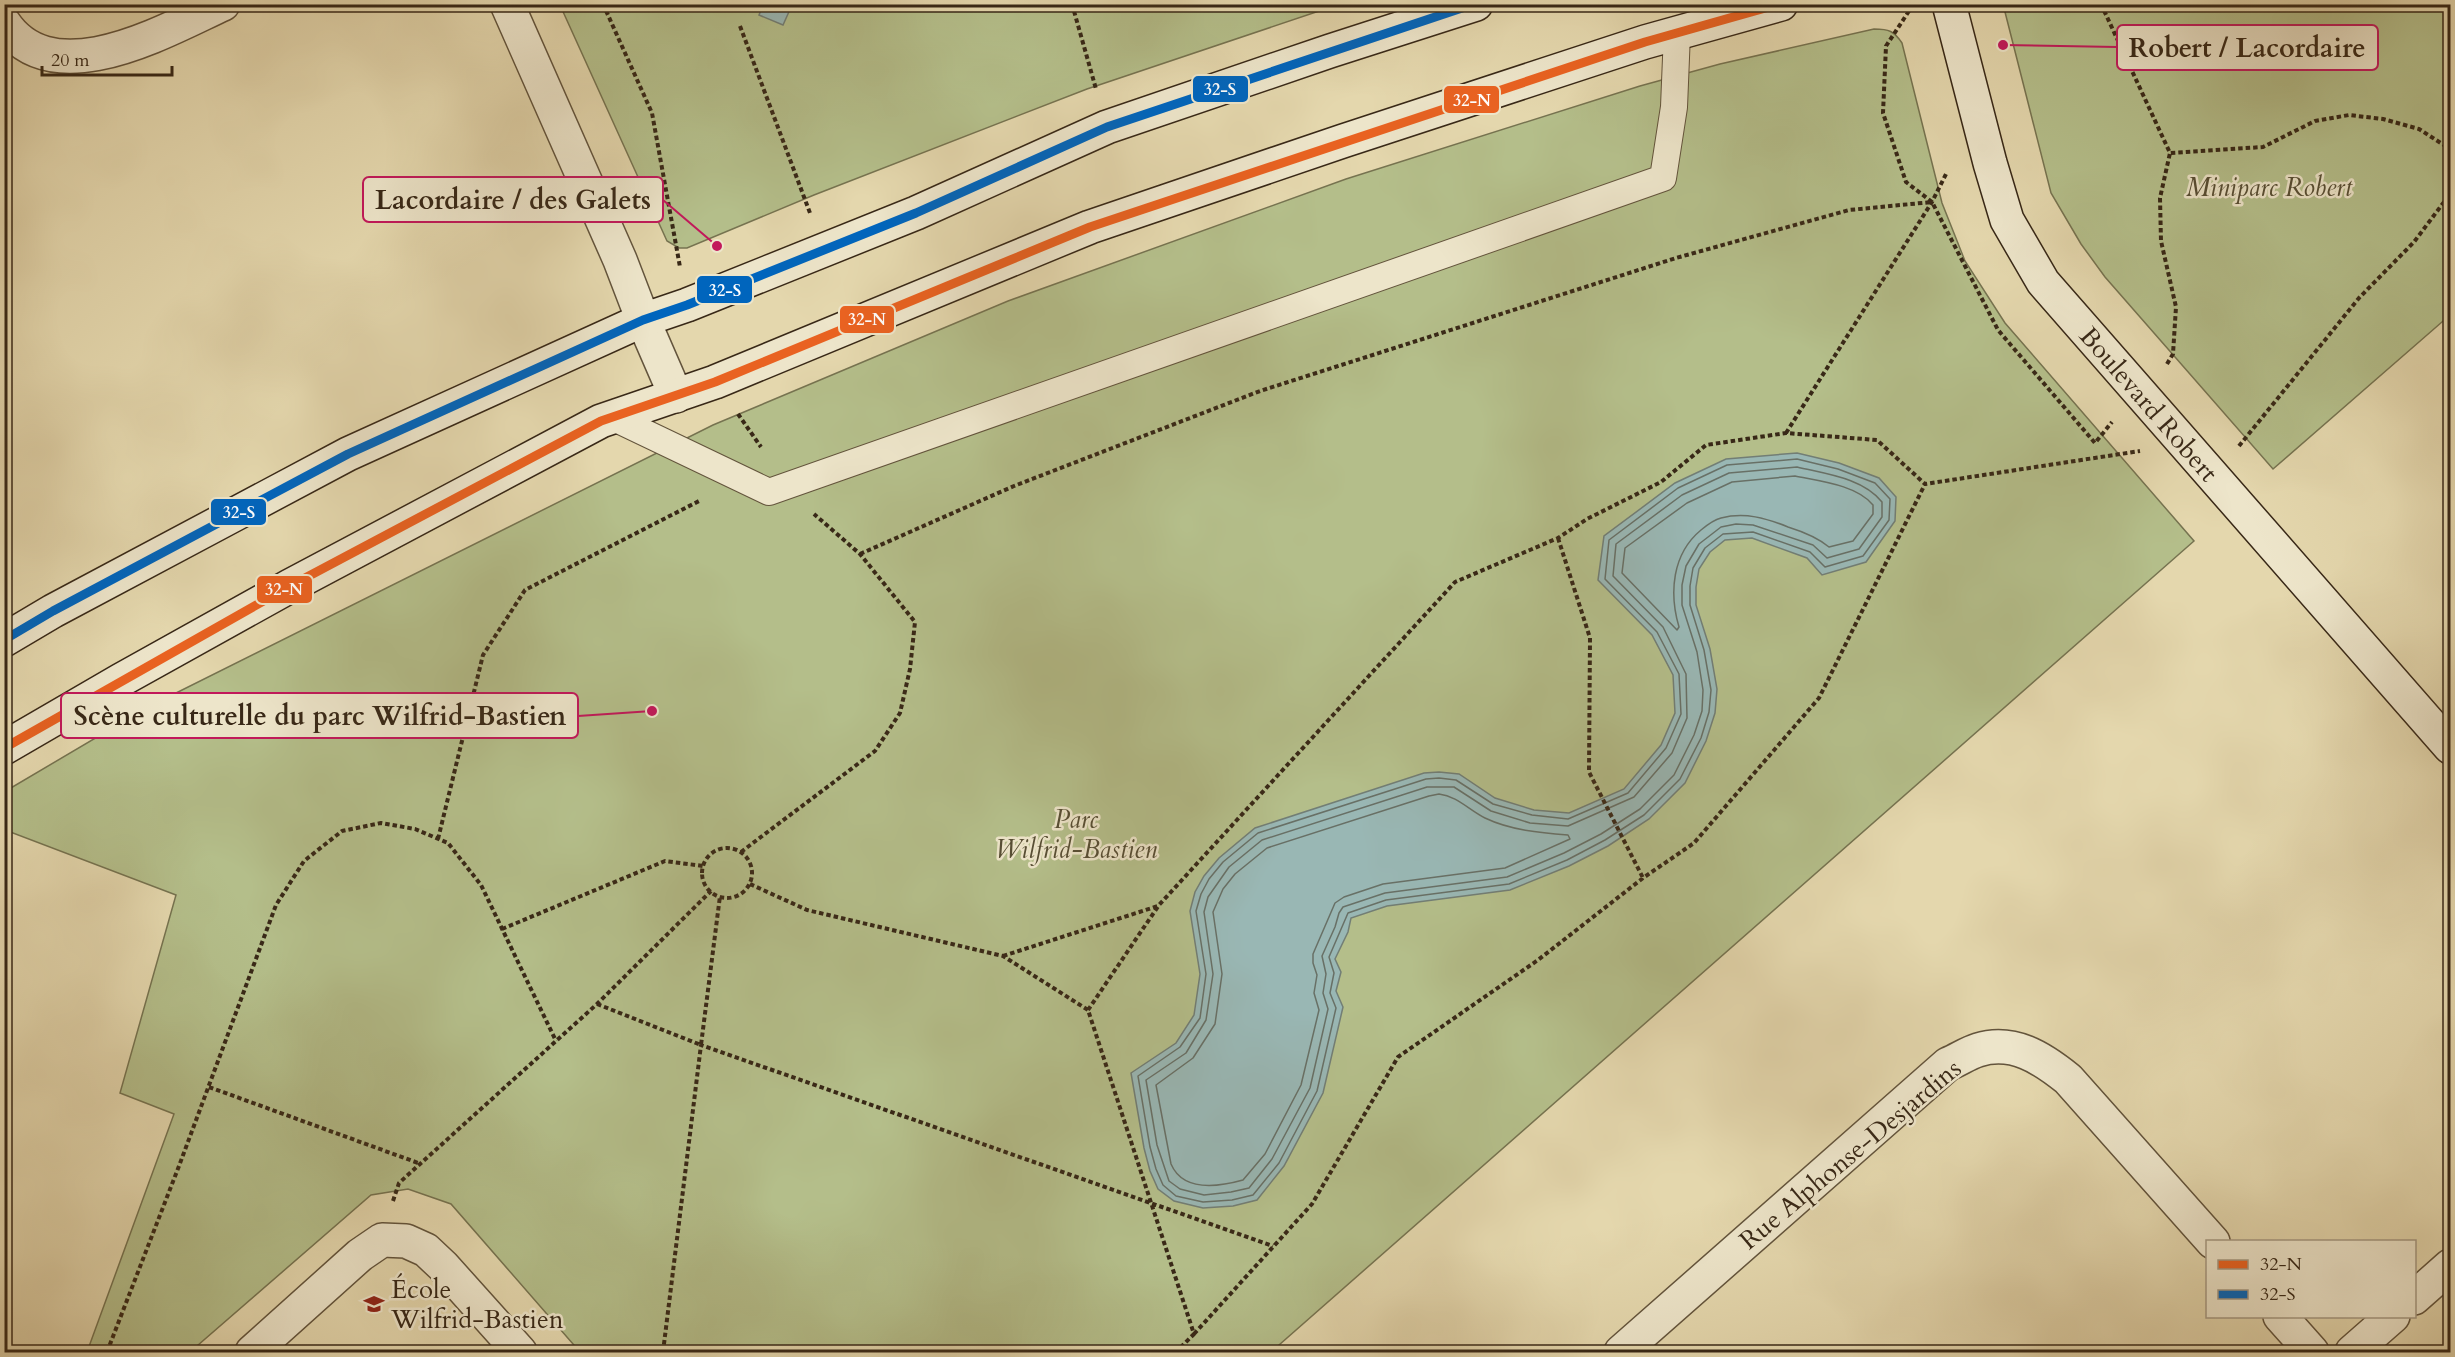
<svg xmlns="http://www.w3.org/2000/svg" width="2455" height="1357" viewBox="0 0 2455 1357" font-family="Cardo,serif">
	<rect width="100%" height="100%" fill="#e4d7ad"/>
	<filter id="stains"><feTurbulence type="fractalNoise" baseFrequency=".00333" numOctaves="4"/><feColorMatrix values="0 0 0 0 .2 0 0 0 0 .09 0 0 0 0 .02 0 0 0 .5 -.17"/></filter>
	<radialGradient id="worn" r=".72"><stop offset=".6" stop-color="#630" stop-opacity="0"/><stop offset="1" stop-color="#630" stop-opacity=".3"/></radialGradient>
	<!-- green -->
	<path fill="#b4be8a" stroke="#767350" stroke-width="1.5" d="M560,5H1337L1087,89L814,195L687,248H679L667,241Z
		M2008,5H2450V315L2273,469L2105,277L2081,244L2051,193L2005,12Z
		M1874,29C1889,29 1894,31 1902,43L1942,203L1965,261L2005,323L2194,541L1271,1352H580L451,1204L408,1189L371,1195L190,1352H87L174,1114L120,1093L176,895L5,830L4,792L148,707L713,425L1008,301L1346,179L1640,86L1720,64Z"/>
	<!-- water -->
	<path fill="#99b7b4" stroke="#727e75" stroke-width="1.5" d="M763,5V4L792,5L783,25L759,15Z
		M1797,453L1839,463L1879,478L1896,497L1895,521L1866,562L1822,575L1807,558L1752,538L1725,540L1710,552L1699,569L1696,587V605L1710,649L1717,689L1715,713L1706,741L1685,783L1649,819L1608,846L1569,866L1510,890L1387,906L1351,918L1348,932L1335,959L1341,972L1336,991L1343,1007L1323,1093L1284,1166L1257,1200L1233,1206L1203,1208L1174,1201L1158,1189L1150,1171L1144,1148L1131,1073L1176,1043L1194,1015L1200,974L1190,911L1195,892L1204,876L1219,858L1255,828L1424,773L1439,772L1459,774L1495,798L1534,810L1569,813L1624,789L1661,745L1675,713L1673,675L1652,635L1598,580L1604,536L1675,483L1726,459Z"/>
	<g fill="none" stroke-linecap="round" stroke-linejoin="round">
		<!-- shore -->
		<path stroke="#687066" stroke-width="1.5" d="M1797,459L1838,469L1875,483L1890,499L1889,520L1863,556L1825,567L1810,552L1753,532L1723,534L1705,548L1693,568L1690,586V605L1704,650L1711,690L1709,712L1701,738L1680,779L1644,815L1605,840L1567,860L1509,884L1386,900L1348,913L1329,957L1334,973L1330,993L1336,1008L1317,1091L1279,1163L1253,1195L1232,1200L1203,1202L1176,1196L1163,1185L1156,1169L1150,1147L1138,1076L1180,1047L1200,1018L1206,974L1196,911L1201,894L1209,879L1223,862L1258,833L1426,779L1439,778L1456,780L1493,804L1532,815L1568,819L1628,793L1666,748L1681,714L1679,674L1657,632L1605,579L1609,540L1678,488L1727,465Z
			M1797,467C1826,474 1863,478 1882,502V517L1859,549L1827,558L1813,545L1753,525L1736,524L1721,527L1699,544L1686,566L1682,585V605L1697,652L1703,690L1702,711L1694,735L1674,775L1640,809L1601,834L1564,853L1507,877L1385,893L1343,907L1339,913L1335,927L1322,956L1326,974L1323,993L1328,1009L1310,1088L1272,1159L1249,1188L1231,1192L1204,1195L1180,1189L1169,1181L1157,1145L1146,1080L1186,1053L1206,1020L1213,974L1204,912L1208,897L1229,867L1262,840L1427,787H1454L1491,811L1530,823L1568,826L1634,797L1672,753L1687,718L1686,674L1663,627L1613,576L1616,544L1682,495L1729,473Z
			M1795,476C1819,481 1857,485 1873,505V514L1853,541L1829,547C1817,537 1804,532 1788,527C1766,518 1745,512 1721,518C1713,520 1707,525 1701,530C1672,554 1669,593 1679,627L1677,630L1622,573L1625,548L1687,503L1732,482Z
			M1439,794C1457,796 1469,810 1485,818C1510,830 1540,833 1568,835L1570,839L1505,868L1383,884L1344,897L1335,903L1313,954V963L1317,975L1314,993L1319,1010L1301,1085L1265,1154L1243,1180C1218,1187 1183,1192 1171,1164L1156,1085L1193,1058L1215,1024L1222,974L1213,912L1223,889L1235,874L1267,848L1429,796Z"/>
		<!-- lane casing -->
		<g stroke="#63543c" stroke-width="28">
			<path id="lane" d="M612,417L769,492L1663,178L1674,107L1677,33"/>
		</g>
		<!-- street casing -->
		<g stroke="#63543c" stroke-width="36">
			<path id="street" d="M507,4L620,260L643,320L676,396
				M4,23C53,96 166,30 223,4
				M2414,1298L2450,1266
				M2280,1316L2312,1352
				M252,1352L360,1255L382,1240L406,1241L426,1250L443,1266L520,1352
				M1621,1352L1948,1064C1958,1060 1968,1053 1978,1050C2013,1039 2042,1058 2068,1079L2213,1242
				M2352,1352L2393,1316"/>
		</g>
		<!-- secondary casing -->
		<g stroke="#382817" stroke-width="36">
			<path id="secondary" d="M1949,4L1990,163L2007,220L2043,282L2450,747
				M4,640L53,611L348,454L643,320L687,305L916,213L1107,127L1330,51L1476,4
				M4,748L121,680L290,586L601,421L715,382L1090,227L1343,141L1645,42L1781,4"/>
		</g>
		<!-- path -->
		<path stroke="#382817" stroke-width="4" stroke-dasharray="4.5 3" stroke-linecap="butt" d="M603,4L652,113L680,267
			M1072,4L1096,89
			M2101,4L2170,153L2263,147L2315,121L2349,115L2383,119L2419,129L2450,149
			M1909,11L1886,46L1883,113L1906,182L1932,202L1998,330L2095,443L2112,422
			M740,26L810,213
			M2167,364L2173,354L2176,307L2161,241L2160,198L2170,153
			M738,414L761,447
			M1786,433L1932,202L1947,172
			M2239,446L2359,298L2414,242L2450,194
			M1558,538L1590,638L1589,772L1643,878
			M860,554L1014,486L1260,391L1676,258L1849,210L1932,202
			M438,839L483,655L525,590L701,500
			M702 873a25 25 0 1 1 50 0a25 25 0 1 1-50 0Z
			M741,852L875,751L900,713L910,669L915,622L860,554L814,514
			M750,884L807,910L1003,956L1088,1010L1194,1334L1176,1352
			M502,929L665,861L703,866
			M1003,956L1158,906
			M597,1004L701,1045L720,896
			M1088,1010L1159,905L1455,582L1558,538L1587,519L1661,482L1706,445L1786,433L1877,440L1925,484L2140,451
			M209,1087L421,1164
			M393,1201L399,1183L597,1004L711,891
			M1194,1334L1312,1204L1398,1057L1538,960L1643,878L1694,843L1819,698L1925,484
			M107,1352L179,1166L276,905L304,861L342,831L381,823L415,829L448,843L481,885L556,1041
			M663,1352L701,1045L1273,1246"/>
		<!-- lane -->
		<use href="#lane" stroke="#ede5ca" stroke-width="26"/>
		<!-- street -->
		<use href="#street" stroke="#ede5ca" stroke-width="33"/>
		<!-- secondary -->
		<use href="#secondary" stroke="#ede5ca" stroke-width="33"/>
		<!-- bus-1 casing -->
		<g stroke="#ede5ca" stroke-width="14">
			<path id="bus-1" d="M4,748L290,586L601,421L715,382L1090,227L1645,42L1779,4"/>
		</g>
		<!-- bus-2 casing -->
		<g stroke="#ede5ca" stroke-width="14">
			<path id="bus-2" d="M4,640L53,611L348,454L643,320L687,305L916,213L1107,127L1474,4"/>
		</g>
		<!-- bus-1 -->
		<use href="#bus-1" stroke="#e96221" stroke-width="9"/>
		<!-- bus-2 -->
		<use href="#bus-2" stroke="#0065bd" stroke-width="9"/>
	</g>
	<!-- icons -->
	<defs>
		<g id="school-bare" transform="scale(1.62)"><path d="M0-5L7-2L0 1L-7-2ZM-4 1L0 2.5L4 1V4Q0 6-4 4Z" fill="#8f2418" stroke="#ede5ca" stroke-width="2.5" paint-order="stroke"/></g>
	</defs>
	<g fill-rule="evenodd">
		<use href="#school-bare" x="374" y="1304"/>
	</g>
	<g text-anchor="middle" stroke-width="5" stroke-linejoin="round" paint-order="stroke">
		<!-- park labels -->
		<g font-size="26" font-style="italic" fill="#574e34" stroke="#ede5ca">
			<text x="2269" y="196">Miniparc Robert</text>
			<text x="1076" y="828">Parc<tspan x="1076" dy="30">Wilfrid-Bastien</tspan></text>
		</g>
		<!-- street labels -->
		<g font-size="26" fill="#382817" stroke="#ede5ca">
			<text transform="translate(2149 404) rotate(49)" y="9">Boulevard Robert</text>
			<text transform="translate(1850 1154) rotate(-40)" y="9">Rue Alphonse-Desjardins</text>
		</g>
		<!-- poi labels -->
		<g font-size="26" fill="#382817" stroke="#ede5ca" text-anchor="start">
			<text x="391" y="1298">École<tspan x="391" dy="30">Wilfrid-Bastien</tspan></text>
		</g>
	</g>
	<!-- callouts -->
	<path fill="none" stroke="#c2185b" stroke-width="2" d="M2003 45L2117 47M717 246L663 200M652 711L578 716"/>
	<g fill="#c2185b" stroke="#ede5ca" stroke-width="2">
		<circle cx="2003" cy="45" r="6"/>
		<circle cx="717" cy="246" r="6"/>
		<circle cx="652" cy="711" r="6"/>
	</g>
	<g fill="#ede5ca" stroke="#c2185b" stroke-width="2">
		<rect x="2117" y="25" width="261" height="45" rx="6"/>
		<rect x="363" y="177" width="300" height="45" rx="6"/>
		<rect x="61" y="693" width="517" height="45" rx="6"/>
	</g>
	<g font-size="27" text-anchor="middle" font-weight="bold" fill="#382817">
		<text x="2247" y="57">Robert / Lacordaire</text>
		<text x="513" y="209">Lacordaire / des Galets</text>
		<text x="320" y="725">Scène culturelle du parc Wilfrid-Bastien</text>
	</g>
	<g stroke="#ede5ca" stroke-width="2">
		<rect x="1192" y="75" width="57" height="28" rx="6" fill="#0065bd"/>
		<rect x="1443" y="85" width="57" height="29" rx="6" fill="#e96221"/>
		<rect x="696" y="275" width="57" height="29" rx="6" fill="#0065bd"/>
		<rect x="839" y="305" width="56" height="29" rx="6" fill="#e96221"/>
		<rect x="210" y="498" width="57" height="28" rx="6" fill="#0065bd"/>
		<rect x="256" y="575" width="57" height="29" rx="6" fill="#e96221"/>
	</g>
	<g font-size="16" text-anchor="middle" font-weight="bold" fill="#fff">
		<text x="1220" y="95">32-S</text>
		<text x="1472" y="106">32-N</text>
		<text x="725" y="296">32-S</text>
		<text x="867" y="325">32-N</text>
		<text x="239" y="518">32-S</text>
		<text x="284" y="595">32-N</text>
	</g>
	<!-- margin -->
	<rect width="2455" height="1357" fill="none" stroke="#e4d7ad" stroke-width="24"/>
	<rect x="6" y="6" width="2443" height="1345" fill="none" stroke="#382817" stroke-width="3"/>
	<rect x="12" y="12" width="2431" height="1333" fill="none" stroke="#382817" stroke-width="1.5"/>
	<!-- legend -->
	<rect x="2206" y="1240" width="210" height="78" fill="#ede5ca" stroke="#a59982" stroke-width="1.5"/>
	<rect x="2218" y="1260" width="30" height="9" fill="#e96221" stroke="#a59982" stroke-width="1.5"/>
	<text x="2260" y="1270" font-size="18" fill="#382817">32-N</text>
	<rect x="2218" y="1290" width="30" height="9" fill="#0065bd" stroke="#a59982" stroke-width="1.5"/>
	<text x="2260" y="1300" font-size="18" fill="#382817">32-S</text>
	<!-- scale -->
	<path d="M42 66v9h130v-9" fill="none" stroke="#382817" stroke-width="3"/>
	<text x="51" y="66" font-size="18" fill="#382817" stroke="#ede5ca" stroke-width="4.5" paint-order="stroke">20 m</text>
	<rect width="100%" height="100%" filter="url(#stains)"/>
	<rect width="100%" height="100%" fill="url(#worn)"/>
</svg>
